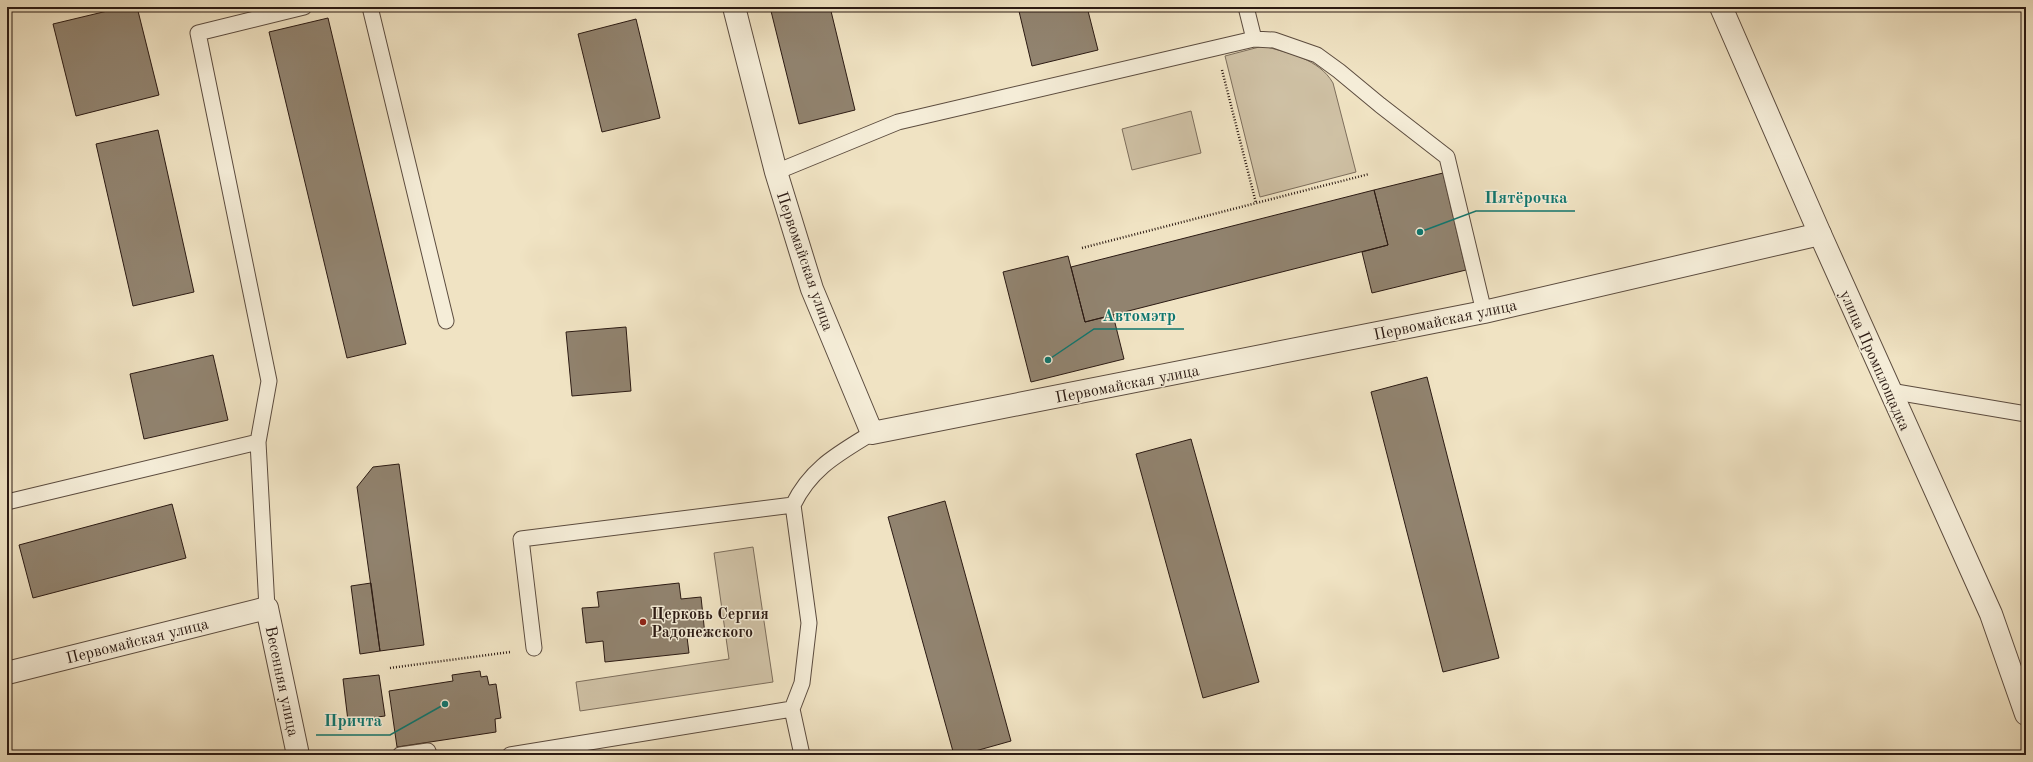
<svg xmlns="http://www.w3.org/2000/svg" width="2033" height="762" viewBox="0 0 2033 762" font-family="'Old Standard TT',serif">
	<rect width="100%" height="100%" fill="#f0e3c3"/>
	<filter id="stains"><feTurbulence type="fractalNoise" baseFrequency=".005" numOctaves="4"/><feColorMatrix values="0 0 0 0 .2 0 0 0 0 .09 0 0 0 0 .02 0 0 0 .5 -.17"/></filter>
	<radialGradient id="worn" r=".72"><stop offset=".6" stop-color="#630" stop-opacity="0"/><stop offset="1" stop-color="#630" stop-opacity=".3"/></radialGradient>
	<!-- green -->
	<path fill="#cfc1a5" stroke="#7d6e5c" d="M1263,46C1289,53 1319,59 1333,83L1356,172L1260,197L1225,56Z
		M1191,111L1201,153L1132,170L1122,129Z
		M753,547L773,682L580,711L576,682L729,659L714,553Z"/>
	<!-- building -->
	<path fill="#91836f" stroke="#2b1a13" d="M124,7H137L159,95L76,116L53,24Z
		M770,7H830L855,110L799,124Z
		M1018,7H1087L1098,50L1032,66Z
		M328,18L406,344L347,358L269,32Z
		M636,19L660,118L602,132L578,34Z
		M158,130L194,292L133,306L96,144Z
		M1443,173L1466,270L1372,293L1362,252L1388,245L1374,190Z
		M1374,190L1388,245L1085,322L1071,267Z
		M1068,256L1085,322L1113,315L1124,359L1031,382L1003,272Z
		M626,327L631,391L572,396L566,332Z
		M213,355L228,420L144,439L130,374Z
		M1427,377L1499,658L1443,672L1371,392Z
		M1191,439L1259,682L1203,698L1136,454Z
		M399,464L424,645L380,651L357,487L373,467Z
		M945,501L1011,741L961,755H954L888,517Z
		M172,504L186,558L33,598L19,545Z
		M371,583L380,651L360,654L351,586Z
		M679,583L681,599L701,597L705,635L687,637L689,653L605,662L603,641L586,643L582,608L599,607L597,592Z
		M480,671L481,677L487,676L489,685L496,684L501,718L495,719L496,732L397,747L389,691L453,681L452,675Z
		M379,675L385,716L348,721L343,679Z"/>
	<g fill="none" stroke-linecap="round" stroke-linejoin="round">
		<!-- service casing -->
		<g stroke="#5c4c3f" stroke-width="17">
			<path id="service" d="M370,7L446,321
				M1246,7L1254,39
				M776,172L898,122L1254,39L1274,40L1317,55L1339,71L1380,105L1447,157L1484,312
				M1890,391L2026,414
				M7,502L258,442
				M267,608L258,442L269,381L198,33L304,7
				M534,648L521,539L793,505
				M400,755L428,751L429,755
				M510,755L792,709
				M802,755L792,709L802,683L809,623L793,505C811,468 838,454 872,433"/>
		</g>
		<!-- minor casing -->
		<g stroke="#5c4c3f" stroke-width="24">
			<path id="minor" d="M734,7L776,172L812,289L872,433L1484,312L1820,234
				M7,673L267,608L298,755"/>
		</g>
		<!-- tertiary casing -->
		<g stroke="#5c4c3f" stroke-width="24">
			<path id="tertiary" d="M1721,7L1820,234L1991,614L2026,714"/>
		</g>
		<!-- path -->
		<path stroke="#2b1a13" stroke-width="2.5" stroke-dasharray="1 2" stroke-linecap="butt" d="M1222,70L1256,203
			M1082,248L1369,174
			M390,668L510,652"/>
		<!-- service -->
		<use href="#service" stroke="#f5edd8" stroke-width="15"/>
		<!-- minor -->
		<use href="#minor" stroke="#f5edd8" stroke-width="22"/>
		<!-- tertiary -->
		<use href="#tertiary" stroke="#f5edd8" stroke-width="22"/>
	</g>
	<!-- markers -->
	<circle fill="#8f2418" stroke="#f5edd8" stroke-width="1.5" cx="643" cy="622" r="4"/>
	<g text-anchor="middle" stroke-width="3" stroke-linejoin="round" paint-order="stroke">
		<!-- street labels -->
		<g font-size="16" fill="#2b1a13" stroke="#f5edd8">
			<text transform="translate(806 261) rotate(71)" y="6">Первомайская улица</text>
			<text transform="translate(1445 319) rotate(-12)" y="6">Первомайская улица</text>
			<text transform="translate(1876 360) rotate(66)" y="6">улица Промплощадка</text>
			<text transform="translate(1127 383) rotate(-11)" y="6">Первомайская улица</text>
			<text transform="translate(137 640) rotate(-14)" y="6">Первомайская улица</text>
			<text transform="translate(283 681) rotate(78)" y="6">Весенняя улица</text>
		</g>
		<!-- poi labels -->
		<g font-size="16" font-weight="bold" fill="#2b1a13" stroke="#f5edd8" text-anchor="start">
			<text x="651" y="619">Церковь Сергия<tspan x="651" dy="18">Радонежского</tspan></text>
		</g>
	</g>
	<!-- callouts -->
	<path fill="none" stroke="#0f766e" stroke-width="1.5" d="M1420 232L1476 211H1575M1048 360L1094 329H1184M445 704L390 735H316"/>
	<g fill="#0f766e" stroke="#f5edd8" stroke-width="1.5">
		<circle cx="1420" cy="232" r="4"/>
		<circle cx="1048" cy="360" r="4"/>
		<circle cx="445" cy="704" r="4"/>
	</g>
	<g font-size="17" text-anchor="middle" font-weight="bold" fill="#0f766e" stroke="#f5edd8" stroke-width="3" stroke-linejoin="round" paint-order="stroke">
		<text x="1526" y="203">Пятёрочка</text>
		<text x="1139" y="321">Автомэтр</text>
		<text x="353" y="726">Причта</text>
	</g>
	<!-- margin -->
	<rect width="2033" height="762" fill="none" stroke="#f0e3c3" stroke-width="24"/>
	<rect x="8" y="8" width="2017" height="746" fill="none" stroke="#2b1a13" stroke-width="2"/>
	<rect x="12" y="12" width="2009" height="738" fill="none" stroke="#2b1a13"/>
	<rect width="100%" height="100%" filter="url(#stains)"/>
	<rect width="100%" height="100%" fill="url(#worn)"/>
</svg>
